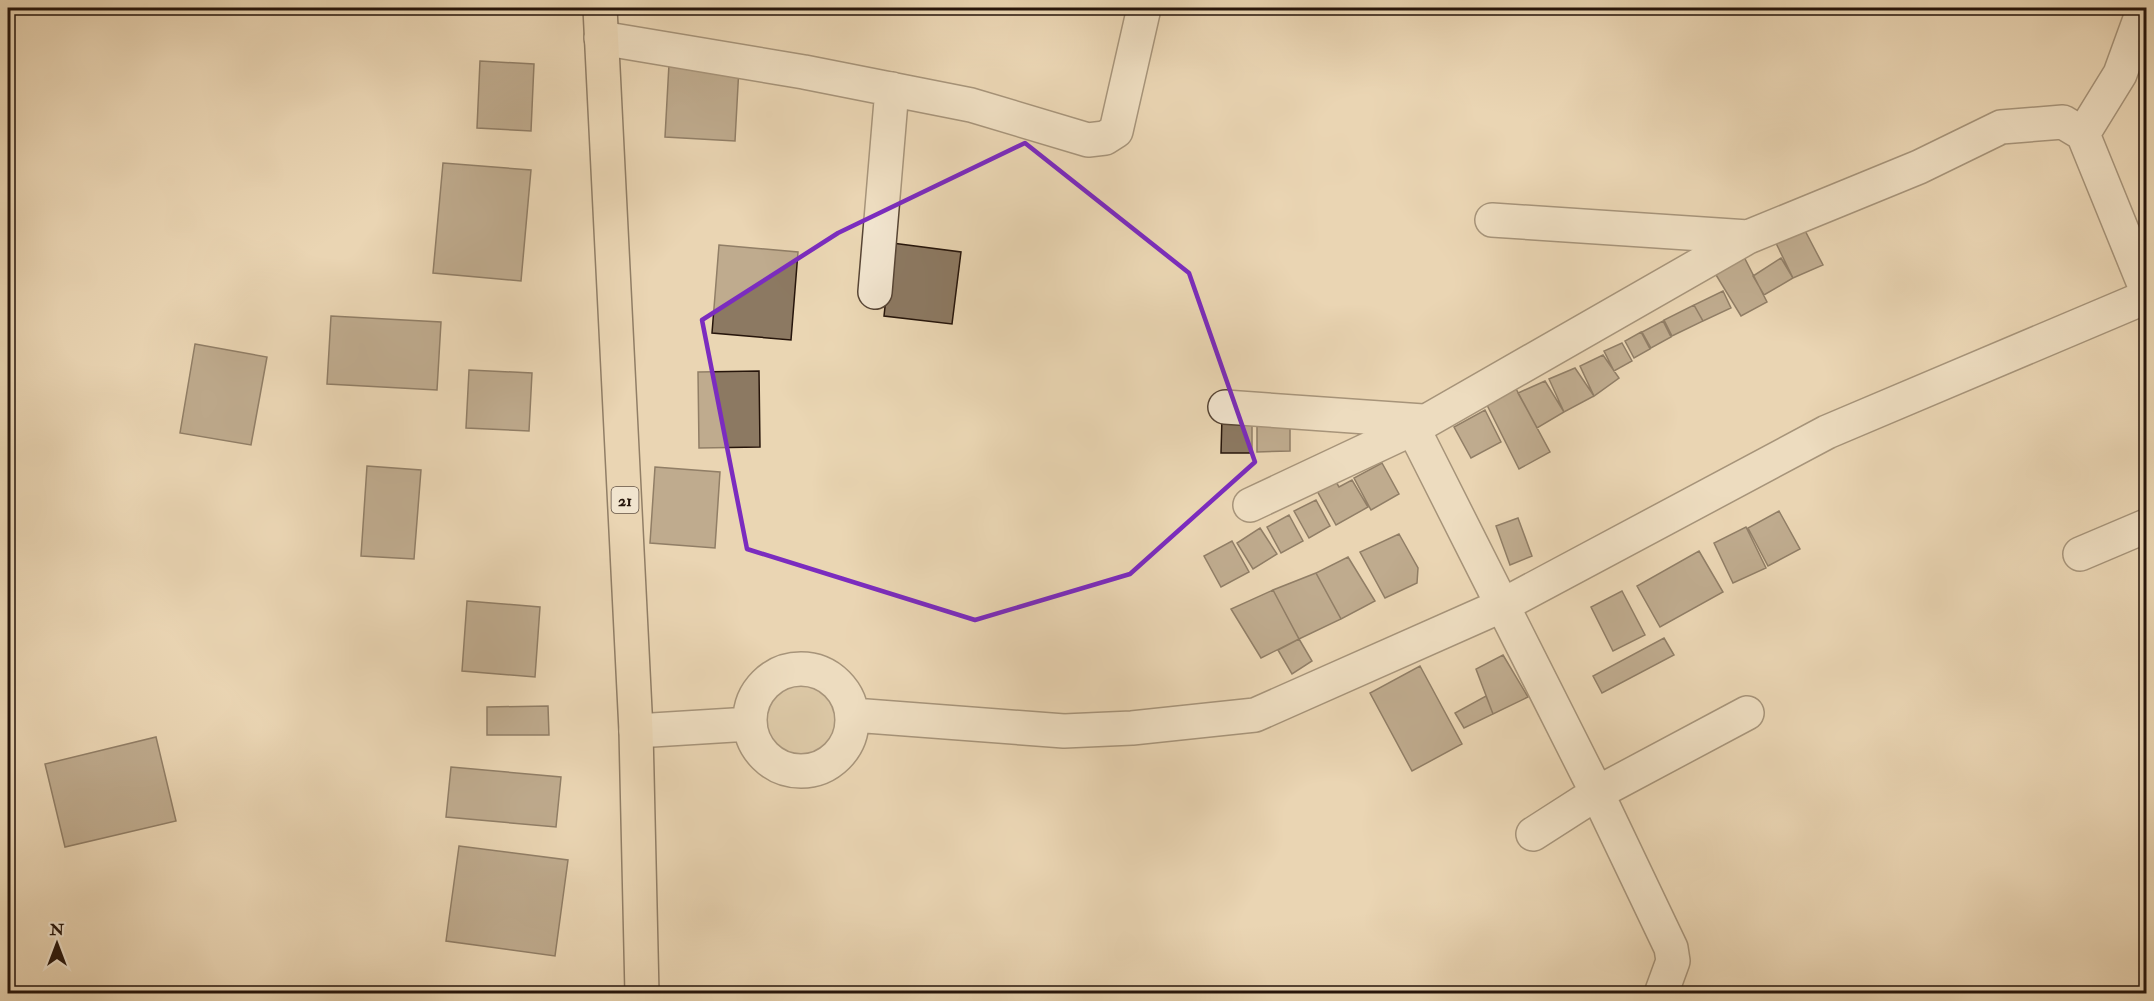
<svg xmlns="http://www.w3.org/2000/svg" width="2154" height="1001" viewBox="0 0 2154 1001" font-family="'IM FELL Double Pica',serif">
	<rect width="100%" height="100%" fill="#ead6b3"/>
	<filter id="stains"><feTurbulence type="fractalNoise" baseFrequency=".00333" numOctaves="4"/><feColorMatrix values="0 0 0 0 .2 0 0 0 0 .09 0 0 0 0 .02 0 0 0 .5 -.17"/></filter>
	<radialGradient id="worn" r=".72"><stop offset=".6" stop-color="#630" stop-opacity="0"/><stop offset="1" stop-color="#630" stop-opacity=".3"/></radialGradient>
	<!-- green -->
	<path fill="#c9b596" stroke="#786550" stroke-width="1.5" d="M765 721a41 41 0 1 1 82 0a41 41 0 1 1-82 0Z"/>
	<!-- building -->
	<path fill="#8c7962" stroke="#26150b" stroke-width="1.5" d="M480,61L534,64L531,131L477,128Z
		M669,64L739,67L735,141L665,137Z
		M443,163L531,170L521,281L433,273Z
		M1801,223L1823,265L1793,278L1773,237Z
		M892,243L961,252L952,324L884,316Z
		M719,245L798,252L791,340L712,333Z
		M1742,253L1767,302L1741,316L1713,270Z
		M1781,258L1793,278L1764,295L1753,276Z
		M1723,291L1731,308L1703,321L1694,305Z
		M1694,305L1703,321L1672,336L1664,320Z
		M331,316L441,322L437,390L327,384Z
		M1663,321L1671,337L1651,348L1642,332Z
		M1641,332L1650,349L1634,358L1625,341Z
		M1622,343L1632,361L1614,371L1604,351Z
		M195,344L267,357L251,445L180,433Z
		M1603,355L1619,378L1594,396L1580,366Z
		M1575,368L1594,396L1564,412L1549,379Z
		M469,370L532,373L529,431L466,428Z
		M759,371L760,447L699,448L698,372Z
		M1545,381L1564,412L1537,428L1518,393Z
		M1514,385L1550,452L1519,469L1484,399Z
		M1485,410L1501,442L1471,458L1454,427Z
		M1257,416H1290V451L1257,452Z
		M1222,417H1252V453H1221Z
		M1382,463L1399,494L1371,510L1354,478Z
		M367,466L421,470L414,559L361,556Z
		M655,467L720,472L715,548L650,543Z
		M1329,470L1339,487L1352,480L1368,507L1336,525L1311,480Z
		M1316,500L1330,526L1309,538L1294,511Z
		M1779,511L1800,549L1768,566L1748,528Z
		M1289,515L1303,541L1281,553L1267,527Z
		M1518,518L1532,556L1510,565L1496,526Z
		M1746,527L1766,568L1733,583L1714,543Z
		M1260,528L1277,554L1253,569L1237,543Z
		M1399,534L1418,568L1417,583L1385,598L1360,552Z
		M1232,541L1249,572L1221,587L1204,556Z
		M1699,551L1723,592L1660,627L1637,586Z
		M1348,557L1375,601L1341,619L1316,573Z
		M1316,573L1341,619L1299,639L1273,590Z
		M1273,590L1299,639L1261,658L1231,609Z
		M1622,591L1645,635L1613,651L1591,607Z
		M467,601L540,607L535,677L462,671Z
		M1664,638L1674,655L1602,693L1593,676Z
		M1299,639L1312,661L1292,674L1278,650Z
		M1503,655L1528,697L1493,714L1476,669Z
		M1420,666L1462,744L1412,771L1370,693Z
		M1486,696L1493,714L1464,728L1455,713Z
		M548,706L549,735H487V707Z
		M156,737L176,821L65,847L45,764Z
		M451,767L561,777L556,827L446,817Z
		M459,846L568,860L555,956L446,941Z"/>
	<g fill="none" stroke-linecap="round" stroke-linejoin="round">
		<!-- street casing -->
		<g stroke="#574535" stroke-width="36">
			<path id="street" d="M601,38L804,72L971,105L1088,140L1105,138L1116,131L1144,8
				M2083,134L2120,74L2144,8
				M1492,220L1748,237
				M875,292L892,89
				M1225,407L1423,421
				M1250,505L1416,427
				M2080,554L2146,526
				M750 720a51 51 0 1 1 102 0a51 51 0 1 1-102 0Z
				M853,715L1064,731L1132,728L1255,715L1503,605L1827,432L2146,297
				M636,731L750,724
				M1533,834L1597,793L1747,713
				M1661,994L1673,961L1671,948L1597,793L1417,436L1416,427L1748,237L1919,167L2001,127L2063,122L2083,134L2146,289"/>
		</g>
		<!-- highway casing -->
		<g stroke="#26150b" stroke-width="36">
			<path id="highway" d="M600,8L636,731L642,994"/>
		</g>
		<!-- street -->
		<use href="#street" stroke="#f1e4ce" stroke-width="33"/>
		<!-- highway -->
		<use href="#highway" stroke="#ead6b3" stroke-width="33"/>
	</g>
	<!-- marked area -->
	<path d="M0 0H2154V1001H0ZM1025,143L1189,273L1255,462L1130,574L975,620L747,549L702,320L838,233Z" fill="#ead6b3" fill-opacity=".55" fill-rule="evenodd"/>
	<path fill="none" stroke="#7b2cbf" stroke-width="4.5" stroke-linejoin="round" d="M1025,143L1189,273L1255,462L1130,574L975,620L747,549L702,320L838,233Z"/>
	<g text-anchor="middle" stroke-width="6" stroke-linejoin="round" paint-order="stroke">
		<!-- shield labels -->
		<rect fill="#f1e4ce" stroke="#635346" stroke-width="1.5" x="611.5" y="487" width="27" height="26" rx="4.5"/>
		<g font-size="16" font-weight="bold" fill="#26150b">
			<text x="625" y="506">21</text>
		</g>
	</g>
	<!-- margin -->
	<rect width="2154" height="1001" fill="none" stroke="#ead6b3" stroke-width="30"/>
	<rect x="9" y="9" width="2136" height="983" fill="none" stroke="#26150b" stroke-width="3"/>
	<rect x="15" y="15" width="2124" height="971" fill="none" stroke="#26150b" stroke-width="1.5"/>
	<!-- north arrow -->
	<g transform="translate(57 944)" stroke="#f1e4ce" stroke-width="4.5" paint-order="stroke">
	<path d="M0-4.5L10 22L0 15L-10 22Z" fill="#26150b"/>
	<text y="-9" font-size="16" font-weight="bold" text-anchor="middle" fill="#26150b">N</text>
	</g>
	<rect width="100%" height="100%" filter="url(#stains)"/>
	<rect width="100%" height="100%" fill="url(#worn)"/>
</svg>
